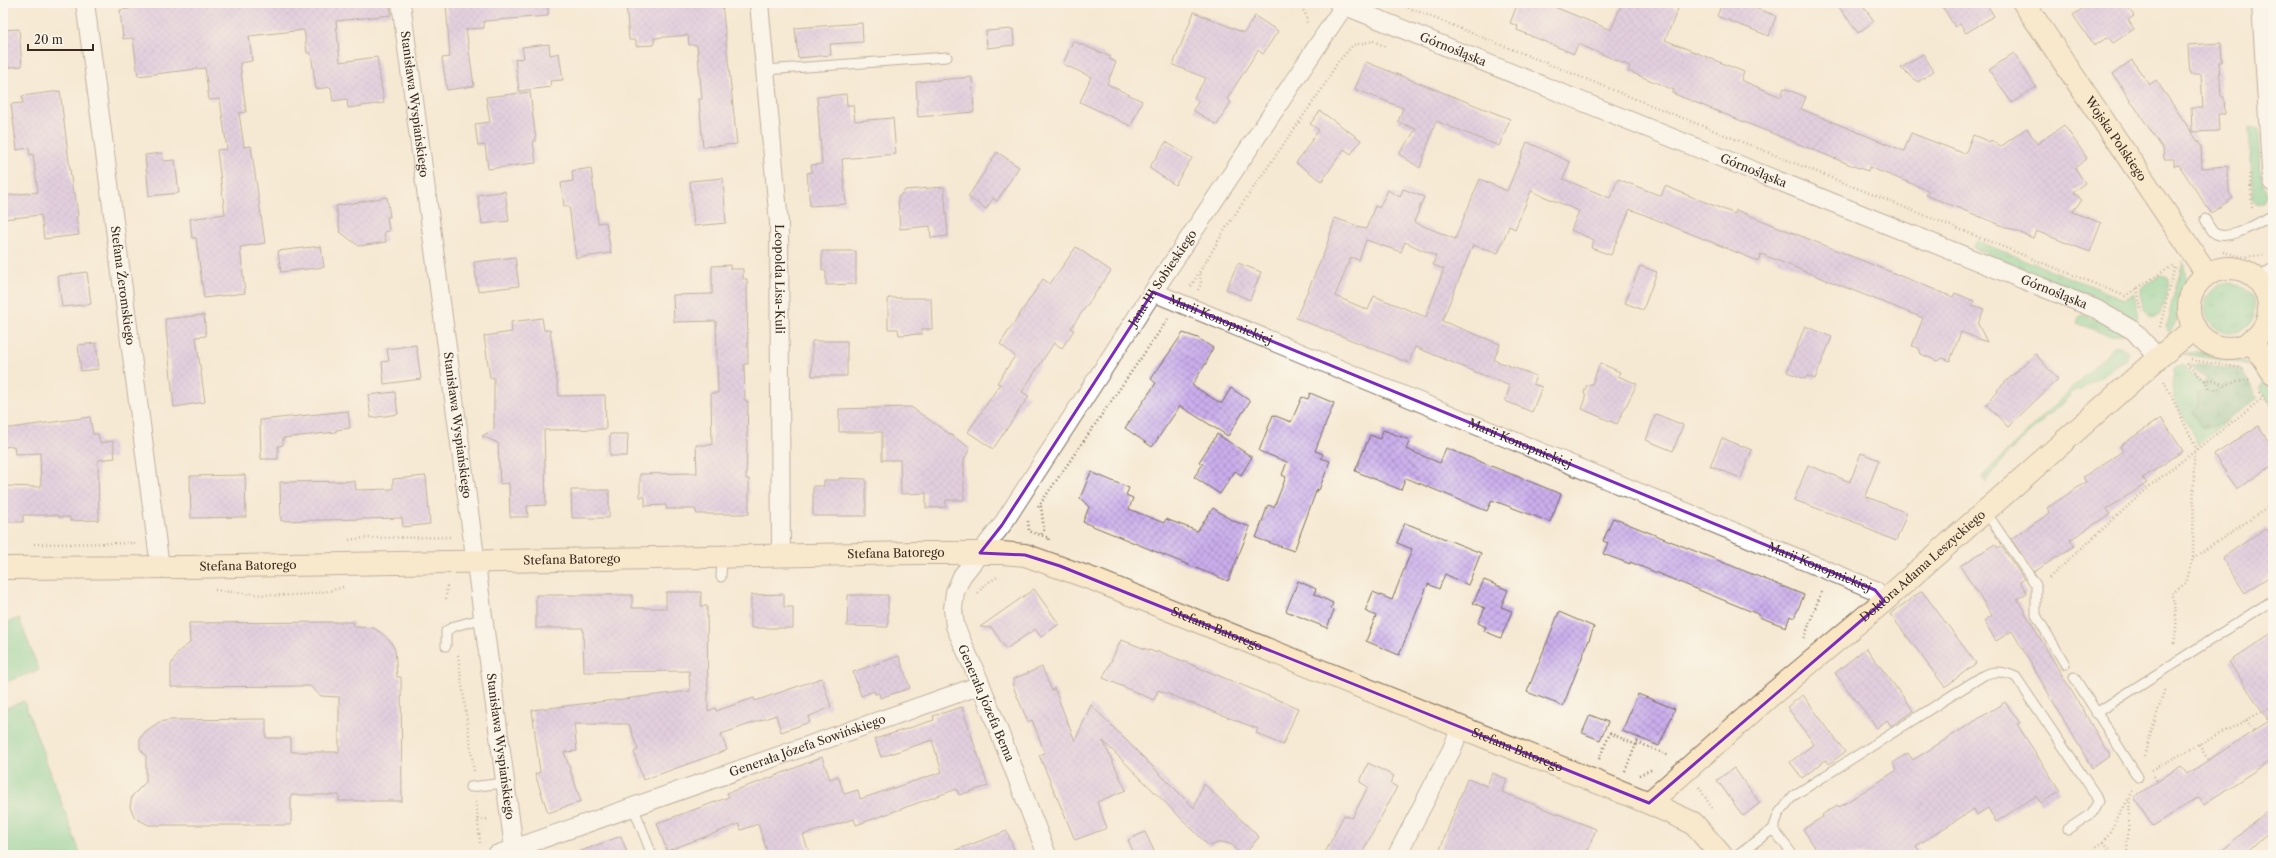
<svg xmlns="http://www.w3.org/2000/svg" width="2276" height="858" viewBox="0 0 2276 858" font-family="'Libre Caslon Text',serif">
	<defs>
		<pattern id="grass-tufts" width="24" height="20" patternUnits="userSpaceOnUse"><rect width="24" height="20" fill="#78d095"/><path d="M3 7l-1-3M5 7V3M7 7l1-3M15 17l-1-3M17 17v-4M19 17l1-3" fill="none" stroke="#64a979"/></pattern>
		<pattern id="forest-firs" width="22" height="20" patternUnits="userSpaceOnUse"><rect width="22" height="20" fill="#62b27e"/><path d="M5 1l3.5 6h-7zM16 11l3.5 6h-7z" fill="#529167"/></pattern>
		<pattern id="building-cross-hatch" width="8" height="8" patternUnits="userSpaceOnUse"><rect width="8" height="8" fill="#caaeed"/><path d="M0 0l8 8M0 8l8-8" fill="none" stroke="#a58ebf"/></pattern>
	</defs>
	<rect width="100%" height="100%" fill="#fbf7ec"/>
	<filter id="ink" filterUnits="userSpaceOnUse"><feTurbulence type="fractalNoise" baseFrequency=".025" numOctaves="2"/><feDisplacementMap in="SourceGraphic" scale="8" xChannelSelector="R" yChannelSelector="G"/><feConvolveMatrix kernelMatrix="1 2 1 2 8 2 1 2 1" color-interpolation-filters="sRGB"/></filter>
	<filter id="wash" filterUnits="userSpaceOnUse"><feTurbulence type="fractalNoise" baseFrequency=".012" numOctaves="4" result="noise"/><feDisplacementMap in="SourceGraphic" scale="16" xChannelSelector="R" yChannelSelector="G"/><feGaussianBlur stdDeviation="0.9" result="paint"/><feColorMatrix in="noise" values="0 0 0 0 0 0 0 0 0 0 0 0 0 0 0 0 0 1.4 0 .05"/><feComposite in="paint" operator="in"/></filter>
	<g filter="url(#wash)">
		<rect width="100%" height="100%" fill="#f6e9d3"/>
		<!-- grass -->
		<path fill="url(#grass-tufts)" stroke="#5a7d5a" d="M2249,127L2258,129L2260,174L2267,194L2263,202L2259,205L2255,203L2253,199Z
			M1977,241L2124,299L2134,293L2139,317L2135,323L2121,316L2101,300L1973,248Z
			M2183,261C2189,278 2181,319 2169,333L2166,326Z
			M2161,275L2168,277C2170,284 2164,312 2158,316C2144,325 2141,297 2141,289Z
			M2205 308a25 25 0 1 1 50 0a25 25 0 1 1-50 0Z
			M2084,315L2125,331C2117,343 2088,327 2077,323L2079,317Z
			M2116,345L2122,347L2128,351L2126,359L2079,391L2078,389L2069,394L2070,396L2009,452L1986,482L1981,477Z
			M2203,351C2220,356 2236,357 2251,365L2183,354Z
			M2182,365L2203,382L2206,390L2197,395L2202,428L2227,421L2198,445L2175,400L2172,388L2174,369Z
			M2263,380L2273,394V407L2260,388Z"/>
		<!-- forest -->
		<path fill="url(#forest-firs)" stroke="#4e6e4e" d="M2188,364L2241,369L2258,398L2227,421L2202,428L2191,412L2200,406L2197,395L2206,390L2203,382L2207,379Z"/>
		<!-- pitch -->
		<path fill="#78d095" stroke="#5a7d5a" d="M19,618L39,670L3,683V624Z
			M24,701L81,855H3V709Z"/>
		<g id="blocks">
			<!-- building -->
			<path fill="url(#building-cross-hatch)" fill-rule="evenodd" d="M130,3H390L391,15L336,21L340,62L377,57L384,103L348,108L347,99L333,101L331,87L316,89L311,53H307L304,30L249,36L252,61L240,63L246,112L239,113L244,147L251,146L265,243L240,247L245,293L204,298L196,238H192L190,219L225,214L217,150L227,149L220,99L209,100L205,68L138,76L133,38L123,39L120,10L130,9Z
				M446,3H548V16L484,21V28L466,29L474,86L447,90L442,58L450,57Z
				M626,3H722L737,144L703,147L699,99H702L697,45H689L688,35L654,38V45L636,46V40H629Z
				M1518,3H1545L1611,30L1622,3H1664L1678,9L1665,40L1744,72L1741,80L1781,97L1784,88L1806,97L1801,109L1904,151L1911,133L1965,154L1973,135L1990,142L1991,140L2000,147L2027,128L2037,144L2064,125L2087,158L2075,168L2085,183L2073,192L2082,200L2072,212L2101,223L2090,252L2036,231L2033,238L1926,195L1928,190L1869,167L1868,171L1856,167L1672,93L1674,90L1628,71L1630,66L1578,44L1574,54L1517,30L1518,26L1510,23Z
				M1722,3H1742L1776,16L1769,36L1717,16Z
				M1836,3H1861L1874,21L1858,33Z
				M1940,3H1986L1994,16L1966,33L1960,24L1955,27Z
				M2091,3H2125L2134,16L2128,20L2134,29L2113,43L2108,37L2094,46L2073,15Z
				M1194,12L1244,33L1255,16L1278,31L1263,54L1258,50L1227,99L1231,102L1217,125L1193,110L1199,101L1194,97L1206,78L1173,65Z
				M862,23L863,42L830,44L831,55L798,58L795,28Z
				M19,29L22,66L3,68V30Z
				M1013,29L1014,45L987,48L986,31Z
				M1073,41L1111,57L1109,59L1116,62L1107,84L1142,101L1131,126L1080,102L1091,77L1063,64Z
				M2221,43L2222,62H2219L2221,97H2224L2225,114H2218L2219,131L2192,132L2191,108H2203L2201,74H2190L2188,45Z
				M549,44L550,55L559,53L563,80L550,81L551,87L519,91L515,59L524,58L522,47Z
				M2014,53L2036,87L2012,103L1989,70Z
				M1923,54L1934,71L1918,82L1901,68Z
				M2132,60L2149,85L2156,80L2201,146L2202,168L2228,166L2229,193L2233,198L2211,213L2179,165L2174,166V159H2164L2163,149L2113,74Z
				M1366,62L1510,119L1499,146L1436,121L1420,168L1399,154L1416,129L1398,122L1403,108L1355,89Z
				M972,77L974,112L918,117L916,82Z
				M60,91L73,193H75L78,216L76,217L79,235L44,239L41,215L3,219V196L38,192L33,154L30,155L29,148L17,150L11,104L23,103L22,96Z
				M530,92L536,141H533L536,163L488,169L485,145L478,146L475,124L490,122L486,97Z
				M846,94L847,105H853L855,121L893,118L896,154L842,159L846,204L810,206L807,173L812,172L811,165L822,164L817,97Z
				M1320,111L1361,140L1351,154L1344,149L1322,181L1296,163L1319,130L1310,124Z
				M1166,142L1192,158L1175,185L1149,168Z
				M1527,142L1570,162L1563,179L1610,198L1618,179L1661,196L1665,186L1735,214L1736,210L1953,297L1955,293L1974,301L1972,305L1984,309L1978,324L1987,342L1961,332L1950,361L1943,358L1937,361L1921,354L1919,348L1912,346L1923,318L1761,254L1758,261L1630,209L1611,255L1591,248L1594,240L1571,230L1579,211L1531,191L1515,229L1509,226L1498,253L1473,245L1442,321L1500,344L1494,360L1536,376L1533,384L1542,387L1532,412L1505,401L1510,386L1415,347L1409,363L1296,318L1326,248L1335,218L1366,229L1375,206L1379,208L1388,190L1400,197L1403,189L1424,197L1414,222L1455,239L1480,179L1507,191ZM1366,240L1401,252L1405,242L1436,256L1433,265L1444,269L1426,317L1374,296L1368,310L1335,296L1351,257L1359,260Z
				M997,152L1019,167L997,201L993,198L986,209L968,197Z
				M162,153L163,161L175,160L179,193L149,196L145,155Z
				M591,168L598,223L606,222L611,253L576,258L569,206H564L561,183L573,181L572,171Z
				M723,178L726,223L694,226L690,181Z
				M944,187L948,236L931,238L930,226L900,229L898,198L905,190Z
				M505,191L509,221L482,224L478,195Z
				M387,197L390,217H387L389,231L384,232L386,242L359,246L340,232L336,206Z
				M321,246L324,267L281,272L278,251Z
				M1076,247L1111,271L1071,328L1074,330L1062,348L1054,343L1022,392L1029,396L993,449L968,432L1000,384L997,383L1015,356L1000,344L1043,279L1050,284Z
				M822,251H856V284L826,285V270H822Z
				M515,257L519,286L478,291L474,262Z
				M1238,263L1261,272L1250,300L1226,289Z
				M730,265V269H743V279H747L748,364H744L745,401H748L746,479H749V514H697L695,509H666V505L645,506V497H640V474L697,473L696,445H712L711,393H718L716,321L674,322L673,295L712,294V266Z
				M1640,266L1657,272L1643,310L1625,303Z
				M87,272L91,304L62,307L58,276Z
				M888,298H931L932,329H922V334L899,335L898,329H888Z
				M204,315L206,336L196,337L205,402L174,407L165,319Z
				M542,318L544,330H550L559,396L605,395L606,429L544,430L546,505L527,506L528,517H510L509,483L500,484L498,443L482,436L494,429V377L490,378L484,336L512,332L511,322Z
				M1805,326L1832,337L1815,379L1807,376L1805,379L1787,372Z
				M1183,333L1198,338L1213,348L1207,359L1208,360L1192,385L1220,403H1222L1231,388L1250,401L1228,436L1180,406L1152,447L1125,428L1156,383L1151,379Z
				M812,341H847V376H812Z
				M96,343L99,369L81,371L78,345Z
				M416,345L421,379L384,384L382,362L389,361L387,349Z
				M2035,354L2058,379L2008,427L1986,404L1998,392L1997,390Z
				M1600,363L1620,372L1618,376L1637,384L1617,424L1582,409L1586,398L1584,392L1587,385L1592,384Z
				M395,392L398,414L371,418L368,395Z
				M1310,393L1334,403L1315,451L1323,454L1321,458L1330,461L1319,490L1317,489L1294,551L1256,538L1268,505L1274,507L1286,477L1282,475L1287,462L1259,451L1273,415L1291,422L1302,397L1308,399Z
				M911,407L970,448L964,460V500H946V507L926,508V493L901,494L900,460H882V432H839V409Z
				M348,411L350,428L336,430V432L283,438V445L278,446V459H261L260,420Z
				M1656,414L1683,425L1673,451L1646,440Z
				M90,417L93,434H98L100,443L113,441L115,458L98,460L99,520L70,521V517H58V515H23V522H3V486L41,487L40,453L15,454L14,446L3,447V429Z
				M2161,418L2183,451L2143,478L2147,483L2107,509L2110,514L2070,540L2074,546L2034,572L2011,539L2050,513L2047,508L2086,482L2083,477L2123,451L2120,446Z
				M2258,426L2273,448V465L2237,489L2214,455Z
				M1383,430L1410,440L1406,449L1440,463L1446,448L1561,494L1550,522L1492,500L1487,511L1406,478L1401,490L1355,471L1370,435L1380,439Z
				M610,434H628L627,456H610Z
				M1217,434L1252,457L1241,475L1235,471L1220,494L1194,477L1203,464L1199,462Z
				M1722,438L1752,450L1741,478L1710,466Z
				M1861,453L1879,460L1865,496L1907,513L1896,541L1865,528V526L1794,500L1808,465L1850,482Z
				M1091,472L1129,488L1126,495L1133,498L1129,509L1164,523L1166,519L1197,531L1213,508L1231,520L1250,527L1228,581L1083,522L1089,507L1080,498Z
				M245,475L246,517L191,518L190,476Z
				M426,476L430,524L403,527L402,518L281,521L280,482L355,481L356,490L393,489V479Z
				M839,478L866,479V516H813V486H824V480H839Z
				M571,490H609V518H572Z
				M1613,518L1804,595L1794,618L1790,616L1786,627L1759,617L1760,615L1630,562V564L1603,554L1608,543L1603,541Z
				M1405,523L1481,553L1468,585L1445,574L1439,589L1428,584L1399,655L1366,641L1376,616L1365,611L1373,592L1392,600L1412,549L1397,543Z
				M2266,528L2273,539V574L2245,593L2222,558Z
				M1995,544L1998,548L2001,546L2024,579L2020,582L2027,593L2017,599L2110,756L2092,768L2012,631L1996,641L1984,621L1992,615L1960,566Z
				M1484,580L1508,590L1501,607L1512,611L1501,638L1484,631L1486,627L1478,623L1485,608L1473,603Z
				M1298,581L1316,589L1314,594L1333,603L1331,609L1334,610L1327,628L1286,611Z
				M1034,589L1059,624L1041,637L1035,629L1006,649L992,628L980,627Z
				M1922,591L1976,663L1945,687L1890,614Z
				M666,592H701V606H707L708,711L715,708L716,711L754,698L755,701L822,678L831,707L808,717L810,722L781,732L776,715L721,734L727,750L643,780L634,752L638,750L629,724H574L577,751L564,752L581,801L548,813L535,774L540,772L532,710L690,691L689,671L584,672L583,628H536V595H632V608H666Z
				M784,594V607H793V628H751V595Z
				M848,595H888V627L847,626Z
				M1559,612L1594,627L1563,706L1527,692Z
				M353,622L354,627L373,628L383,634L391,642L395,650L397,677H401L402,801H339V795H291V825H149L135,818L130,807L132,796L146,782V756L140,748V738L146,731L159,722L171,720L266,719V738H291V752H339V697L321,696L310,686L171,687V665L178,652L190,643L189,623Z
				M2273,632V759L2204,804L2199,797L2153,826L2134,797L2181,766L2187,774L2269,721L2229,662Z
				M1121,640L1157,653L1158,651L1298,708L1283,745L1256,733L1258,729L1158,690L1154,700L1103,678Z
				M1866,648L1914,711L1891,726L1887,720L1877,728L1835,673Z
				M899,656L910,688L880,698L879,693L875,694L874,691L861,696L853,672Z
				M1042,667L1052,691L1054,688L1075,741L1091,705L1194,808L1203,783L1259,837L1244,855H1241L1231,844L1221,842L1209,846L1103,741L1126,790L1097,802L1107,828L1075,840L1039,755L1045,753L1032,720L1028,722L1012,684L1014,683L1013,679Z
				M1638,694L1675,709L1659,746L1622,731Z
				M1803,695L1845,752L1829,764L1826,760L1802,778L1790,762L1814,744L1787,707Z
				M2005,702L2020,723L2017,724L2060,791L2041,803L2036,796L1996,822L1988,808L1977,815L1974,809L1916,846L1922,855H1820L1803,829L1823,817L1822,815L1837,805L1839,807L1897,770L1893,763L1908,753L1913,760Z
				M962,707L988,786L959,795L957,789L856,825L854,819L803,835L810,855H768L758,824L741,830L739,824L667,851L657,823L729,797L727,793L765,780L822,757L830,779L838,776L844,794L858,790L860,799L942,772L932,740L881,757L875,739L934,720L933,716Z
				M1590,715L1608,722L1600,740L1582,733Z
				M1368,763L1394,776L1390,783L1397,787L1361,855H1324L1344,815L1352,818L1368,787L1360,782Z
				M1734,768L1760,803L1743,816L1717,780Z
				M1492,773L1507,779L1502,792L1596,829L1586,855H1438L1467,779L1487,786Z
				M2273,806V828L2243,855H2216Z
				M1007,831L1016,855H948V853Z
				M1145,832L1156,855H1135L1128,840Z
				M621,836L628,855H576V853Z"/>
		</g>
	</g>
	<g filter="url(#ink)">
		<use href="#blocks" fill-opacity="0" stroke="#7c6d5d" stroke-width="1"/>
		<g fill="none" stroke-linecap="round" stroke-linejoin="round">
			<!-- lane casing -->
			<g stroke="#7c6d5d" stroke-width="11">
				<path id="lane" d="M765,70L947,57
					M2205,219C2207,223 2210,228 2213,232C2227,244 2260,221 2273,215
					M1985,511L2036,585V615L2065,664
					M721,577L722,557
					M446,646V631L455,626L484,618
					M2074,677L2138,777
					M2096,713L2273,600
					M470,787L505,783
					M633,806L652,855
					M1773,829L1779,813L1793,796L1984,675C1996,670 2005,672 2016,677L2095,794L2098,802L2092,813L2068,829
					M1738,855L1773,829L1793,855"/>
			</g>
			<!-- street casing -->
			<g stroke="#7c6d5d" stroke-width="20">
				<g id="street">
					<path id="s1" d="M85,3L160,567"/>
					<path id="s2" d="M401,3L514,848"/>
					<path id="s3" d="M759,3L779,223L781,556"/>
					<path id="s4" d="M1338,3L2096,309L2134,331L2158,358"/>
					<path d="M2261,3L2271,170L2273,182"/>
					<path d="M2261,283L2273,273"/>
					<path id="s5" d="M1153,292L1875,590L1884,601"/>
					<path id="s6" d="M496,855L981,685"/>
					<path id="s7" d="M1047,855L981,685L955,626L953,609L955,592L962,576L1002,525L1153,292L1346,3"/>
					<path d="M1397,855L1452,749L1461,727"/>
				</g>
			</g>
			<!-- secondary casing -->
			<g stroke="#7c6d5d" stroke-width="24">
				<g id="secondary">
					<path id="s8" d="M2024,3L2207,274"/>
					<circle cx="2229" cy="308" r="40"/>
					<path d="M2251,340L2273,373"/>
					<path id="s9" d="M3,568L187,567L915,553H1002L1025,555L1095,580L1649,803L1693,823L1721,855"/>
					<path id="s10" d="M1649,803L1770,696L1884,601L2158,358L2195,328"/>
				</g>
			</g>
			<!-- path -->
			<path stroke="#7c6d5d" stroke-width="2.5" stroke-dasharray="1 3" stroke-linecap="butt" d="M1306,3L1303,10L1306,15L1307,24
				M1397,3L2125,296L2175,264
				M1373,41L1384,46L1385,44
				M2250,174L2252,208
				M2223,252L2244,257L2264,255
				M1191,286L1229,223L1322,89L1337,63L1353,45L1373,41L1374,38
				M2137,288L2142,312
				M1198,290L1201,284L1200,272
				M2160,327L2175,266
				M2191,360L2243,368
				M2186,364L2205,381L2209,389L2217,390L2223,385L2252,379
				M2164,381L2197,450
				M2205,381L2212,379L2223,385
				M2260,392L2273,413
				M1041,506L1044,530L1041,535
				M1038,507L1168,319
				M1028,521L1029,531L1049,538L1048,541
				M349,540L363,538L452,537
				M34,544L137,543
				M2193,558L2273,504
				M2049,578L2151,485L2263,398
				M215,590C257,595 303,600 343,587
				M978,593L984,585L999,576
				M446,599L447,583
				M1804,638L1822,590
				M2174,644C2177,627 2178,610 2171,594L2186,583L2193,558L2194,453
				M458,655L474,771
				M2246,720L2254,732
				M1637,742L1670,756
				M2199,745L2209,761
				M2144,756L2165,688
				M1599,759L1610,733L1636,745
				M2151,770L2273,706
				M1625,771L1639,737
				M1639,775L1651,770
				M2154,776L2158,783
				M1699,787L1713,810
				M476,802L480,843
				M478,820L490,819
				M2083,855L2104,842
				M2114,855L2104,842L2129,798
				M2127,855L2130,797L2133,790"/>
			<!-- lane -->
			<use href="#lane" stroke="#fff" stroke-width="9"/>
			<!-- street -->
			<use href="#street" stroke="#fff" stroke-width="18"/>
			<!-- secondary -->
			<use href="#secondary" stroke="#fbe6c3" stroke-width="22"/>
		</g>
	</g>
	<!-- marked area -->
	<path d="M0 0H2276V858H0ZM1153,292L1875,590L1884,601L1649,803L1060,566L1025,555L980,553L1002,525Z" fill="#f6e9d3" fill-opacity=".55" fill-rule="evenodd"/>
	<path fill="none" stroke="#7b2cbf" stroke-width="3" stroke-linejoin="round" d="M1153,292L1875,590L1884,601L1649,803L1060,566L1025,555L980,553L1002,525Z"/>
	<g text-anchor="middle" stroke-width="4" stroke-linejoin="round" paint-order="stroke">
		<!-- street labels -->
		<g font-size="12" fill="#3b2a1e" stroke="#fbf7ec">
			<text dy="4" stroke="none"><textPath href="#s4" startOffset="124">Górnośląska</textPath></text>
			<text dy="4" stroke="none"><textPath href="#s2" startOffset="102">Stanisława Wyspiańskiego</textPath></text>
			<text dy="4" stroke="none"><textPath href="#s8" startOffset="164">Wojska Polskiego</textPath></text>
			<text dy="4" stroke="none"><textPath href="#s4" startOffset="448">Górnośląska</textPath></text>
			<text dy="4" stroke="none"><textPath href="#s7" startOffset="658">Jana III Sobieskiego</textPath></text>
			<text dy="4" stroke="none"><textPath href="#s3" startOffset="277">Leopolda Lisa-Kuli</textPath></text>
			<text dy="4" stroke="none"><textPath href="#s1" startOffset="285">Stefana Żeromskiego</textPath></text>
			<text dy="4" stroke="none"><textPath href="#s4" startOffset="772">Górnośląska</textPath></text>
			<text dy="4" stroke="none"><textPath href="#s5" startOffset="73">Marii Konopnickiej</textPath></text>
			<text dy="4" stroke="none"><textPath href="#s2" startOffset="426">Stanisława Wyspiańskiego</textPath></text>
			<text dy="4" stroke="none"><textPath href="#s5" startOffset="397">Marii Konopnickiej</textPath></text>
			<text dy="4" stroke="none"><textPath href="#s9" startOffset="893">Stefana Batorego</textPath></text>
			<text dy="4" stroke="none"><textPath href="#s9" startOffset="569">Stefana Batorego</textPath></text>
			<text dy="4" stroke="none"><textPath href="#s9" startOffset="245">Stefana Batorego</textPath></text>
			<text dy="4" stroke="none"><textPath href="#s10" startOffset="362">Doktora Adama Leszyckiego</textPath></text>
			<text dy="4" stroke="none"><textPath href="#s5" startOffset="721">Marii Konopnickiej</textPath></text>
			<text dy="4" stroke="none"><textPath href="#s9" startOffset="1228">Stefana Batorego</textPath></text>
			<text transform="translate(986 703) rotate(67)" y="4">Generała Józefa Bema</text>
			<text dy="4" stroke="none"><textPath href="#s6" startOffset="330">Generała Józefa Sowińskiego</textPath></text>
			<text dy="4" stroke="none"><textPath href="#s2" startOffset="750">Stanisława Wyspiańskiego</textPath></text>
			<text dy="4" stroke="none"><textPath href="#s9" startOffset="1552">Stefana Batorego</textPath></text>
		</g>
	</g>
	<!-- margin -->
	<rect width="2276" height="858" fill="none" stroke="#fbf7ec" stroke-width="16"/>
	<!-- scale -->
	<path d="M28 44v6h65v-6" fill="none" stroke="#3b2a1e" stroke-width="2"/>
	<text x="34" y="44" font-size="12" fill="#3b2a1e" stroke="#fbf7ec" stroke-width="3" paint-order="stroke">20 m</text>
</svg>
